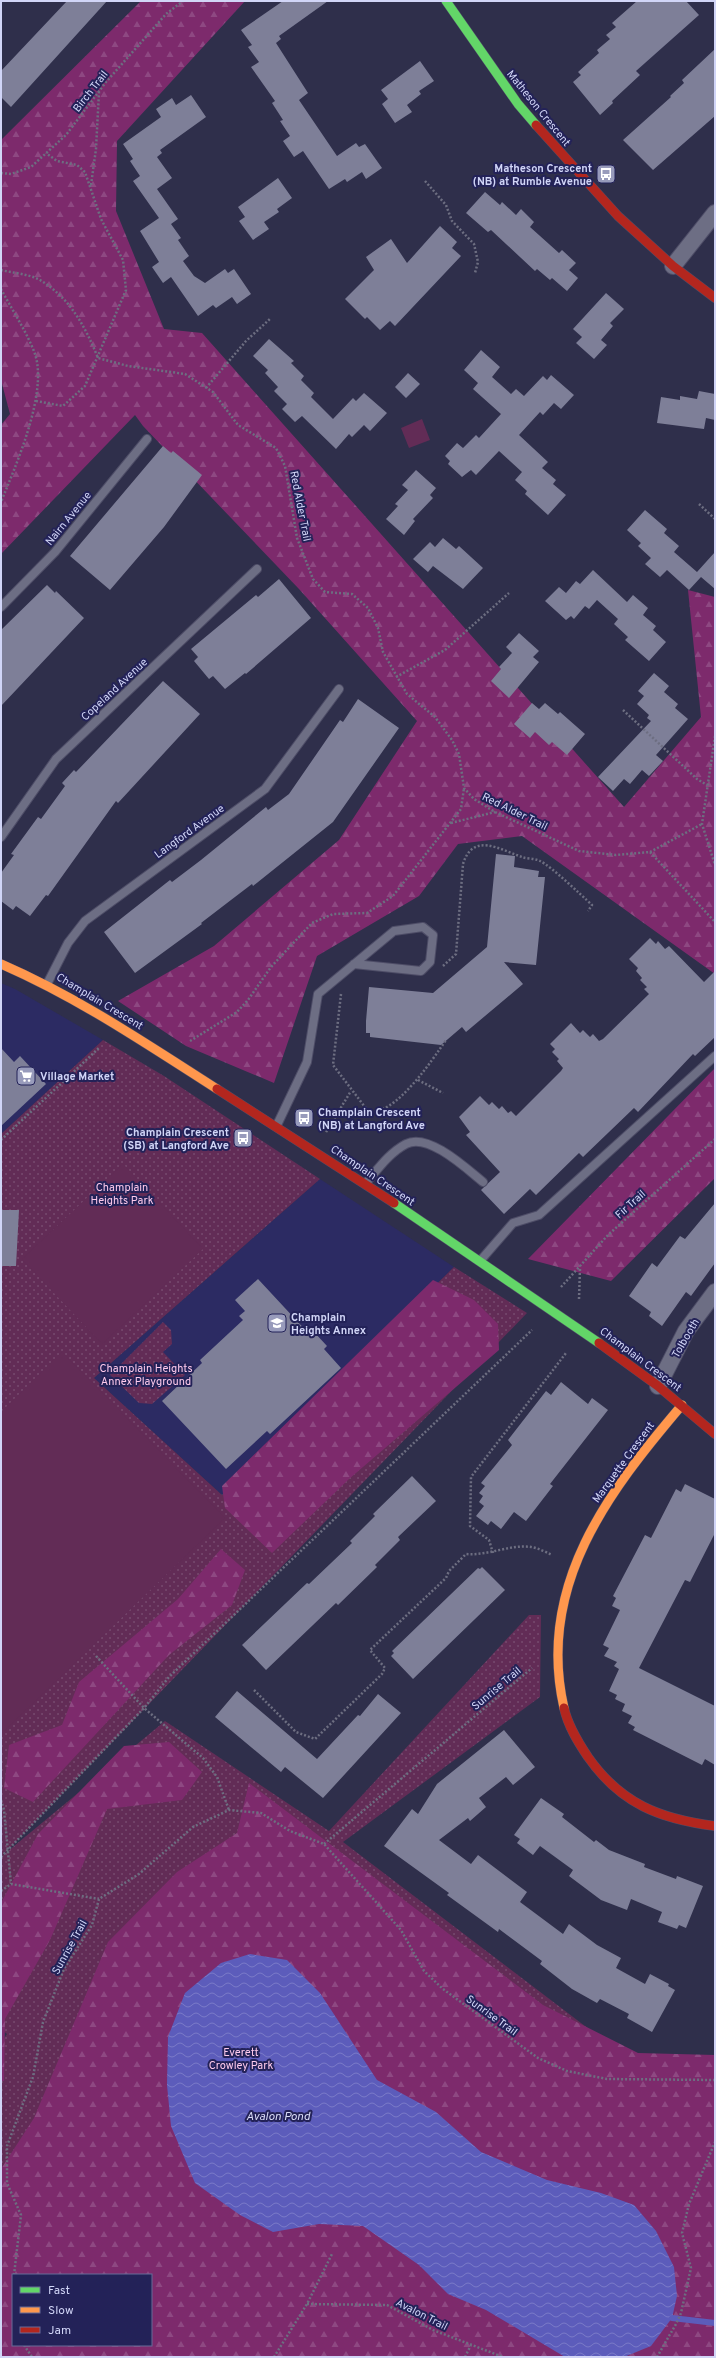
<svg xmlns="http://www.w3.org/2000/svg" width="716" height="2358" viewBox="0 0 716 2358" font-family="Overpass,sans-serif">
	<defs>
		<pattern id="grass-dots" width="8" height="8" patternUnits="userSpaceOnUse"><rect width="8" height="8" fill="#622c56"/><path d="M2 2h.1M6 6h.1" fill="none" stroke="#774a6f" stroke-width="1.8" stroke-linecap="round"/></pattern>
		<pattern id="forest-firs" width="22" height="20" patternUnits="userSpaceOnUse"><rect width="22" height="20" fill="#7d2a6c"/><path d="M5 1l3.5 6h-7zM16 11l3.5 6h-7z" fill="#8e4882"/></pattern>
		<pattern id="water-waves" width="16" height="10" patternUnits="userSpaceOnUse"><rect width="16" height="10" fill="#5c5cbb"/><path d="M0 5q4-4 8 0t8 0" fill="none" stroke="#7a7ac8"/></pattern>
	</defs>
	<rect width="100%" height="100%" fill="#2f2f4b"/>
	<!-- built -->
	<path fill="#2c2b63" d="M1,983L15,989L103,1040L1,1134Z
		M320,1179L454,1267L222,1495L94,1378Z"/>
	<!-- grass -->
	<path fill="url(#grass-dots)" fill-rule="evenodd" d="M103,1040L164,1076L320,1179L94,1378L222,1495L454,1267L527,1313L2,1856L165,1721L329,1831L529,1615H541L540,1697L343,1842L627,2058L715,2357H1V2043L7,2034L1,2029V1134ZM13,2275H151V2345H13Z
		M163,1322L171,1330L172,1344L163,1352L185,1375L152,1404L139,1403L110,1375Z"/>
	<!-- forest -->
	<path fill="url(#forest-firs)" fill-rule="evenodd" d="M141,1H245L117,141L116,211L164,329L202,333L624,807L701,717L688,590L715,597V974L522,836L458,844L419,896L317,956L274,1083L186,1046L118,1001L214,946L339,840L417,721L299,589L143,426L135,415L1,554V425L10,414L1,380V140Z
		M715,1068V1178L611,1281L528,1259Z
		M433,1280L474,1300L498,1324L499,1350L349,1479L272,1553L225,1508L222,1486Z
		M221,1549L245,1570L232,1605L169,1655L33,1802L4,1788L9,1745L62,1725L79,1682L178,1599Z
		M169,1742L202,1772L182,1800L107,1809L50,1940L5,2019L4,2081H1V1903L38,1834L124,1746Z
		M249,1783L543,2005L638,2053L715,2055V2357H1V2169L34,2118L108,1942L177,1872L237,1833ZM13,2275H151V2345H13Z"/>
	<!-- garden -->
	<path fill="#622c56" d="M422,419L430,440L409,448L401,428Z
		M123,1164L203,1249L102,1344L22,1259Z
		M62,1352L225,1518L1,1734V1412Z"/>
	<!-- water -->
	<path fill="url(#water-waves)" d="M250,1954L287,1960L320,1993L377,2080L436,2112L481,2152L547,2180L601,2193L634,2205L656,2231L674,2267L677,2296L672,2318L651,2346L624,2357H565L486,2310L448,2294L419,2265L363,2226L319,2224L273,2232L240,2215L195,2183L171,2126L167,2085L168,2037L185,1993L221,1963Z"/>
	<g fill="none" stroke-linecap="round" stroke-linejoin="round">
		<!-- stream -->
		<path stroke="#5c5cbb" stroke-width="6" d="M672,2318L715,2323"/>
	</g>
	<!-- building -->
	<path fill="#7e7f98" d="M67,1H107L11,107L1,97V71Z
		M283,1H328L279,36L281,39L276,43L308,93L299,100L337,156L356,143L359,147L365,144L382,168L366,179L362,172L347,182L345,179L329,189L303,151L294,157L283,141L290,136L280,121L283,120L272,103L275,101L251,67L259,62L248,47L252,45L241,30Z
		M637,1H686L699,15L636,71L640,75L612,101L613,103L600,115L573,82L581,75L578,72L599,53L597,50L610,39L606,35L616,27L612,23Z
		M715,49V116L653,170L623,140L671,97L670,96L684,83L682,80Z
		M420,61L434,81L419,91L421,94L407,105L412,112L395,123L382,104L388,99L381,90Z
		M191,95L206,117L160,150L162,153L157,157L172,178L157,189L178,219L171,224L181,238L178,240L189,256L183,261L194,276L205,283L225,269L228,273L234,269L251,294L237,304L232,297L216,308L213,305L198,316L171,277L163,283L152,267L159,262L140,231L159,218L133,181L140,176L130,161L133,159L123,144L161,117L156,109L172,98L176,105Z
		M278,178L292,198L277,209L279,212L264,222L269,229L253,240L239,221L245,217L238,207Z
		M485,192L500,205L502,202L516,215L521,209L534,222L530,227L559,253L562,250L576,263L569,270L578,278L567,291L552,278L550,280L537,269L535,271L491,230L488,232L466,213Z
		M440,226L457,242L452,248L461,256L395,326L390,321L380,330L367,317L365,319L345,299L374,270L366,257L391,239L407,263Z
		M606,293L624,309L610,323L613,326L601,340L607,345L594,359L576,343L582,337L573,329Z
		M269,339L294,361L291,363L304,376L301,380L314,393L311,397L333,419L353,398L356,401L364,393L387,413L370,431L364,425L352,437L349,434L336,449L302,416L295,422L282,409L287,404L274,391L278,387L265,373L268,370L253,356Z
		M481,350L500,367L492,377L511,394L516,389L524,396L543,376L547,380L551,375L574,395L561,409L554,403L543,415L540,412L519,435L548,462L542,468L556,480L553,484L566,495L548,515L525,494L527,491L515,480L522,472L499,451L476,475L471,470L462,477L448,464L450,461L445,456L457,443L463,448L476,435L479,438L501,414L473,389L478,383L464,370Z
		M408,373L420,384L406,398L395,387Z
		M699,391L715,394V420L706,418L704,429L657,423L661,397L680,400V396L697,399Z
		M163,446L171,453L173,451L202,475L164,527L110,590L70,556Z
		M416,470L436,488L430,495L433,498L413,519L415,521L404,535L386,519L398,506L395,504L408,490L402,485Z
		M645,510L667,529L664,533L679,546L674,552L697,572L715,552V589L701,577L689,590L667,570L660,577L645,564L651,558L638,546L641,543L627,530Z
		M443,538L456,549L459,546L483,568L463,589L433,566L428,572L413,559L430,542L435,547Z
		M593,570L627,602L633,595L648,608L643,615L656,626L653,630L666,642L649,661L625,640L628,637L614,624L618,619L597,600L589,609L585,606L574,619L571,616L566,620L545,601L559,587L566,593L576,581L580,584Z
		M279,579L311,618L246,674L245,673L225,689L213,676L209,679L194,661L198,657L191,649L256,595L258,597Z
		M47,585L55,593L56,591L84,618L1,706V630Z
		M519,633L539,651L533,657L539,662L509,698L491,681L501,669L499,667L512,653L506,647Z
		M654,673L669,686L664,692L678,704L675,708L688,719L656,755L663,761L649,776L642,770L630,784L624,779L613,791L598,777L651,721L647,718L649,715L637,704L644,696L638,691Z
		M163,681L200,714L118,803L116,801L48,896L46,895L30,916L16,906L13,910L1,901V873L14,855L11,854L38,817L41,819L65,786L62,783L74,770L76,772Z
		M358,699L399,728L333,822L253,886L252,884L231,900L201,923L202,924L135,973L104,932L170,880L172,882L201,860L266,807L268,810L289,794L340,720L343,722Z
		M532,703L539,709L545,703L558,714L560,712L585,734L567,755L552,742L549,745L535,732L530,738L514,724Z
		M496,854L515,856L514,867L539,871L538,877H545L536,965L504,962L523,984L466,1032L462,1027L441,1045L370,1037V1033H366V1021L369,987L433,993L487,947Z
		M650,938L656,944L658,941L665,949L669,946L704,982L715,971V1037L695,1056L693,1054L638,1112L634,1108L583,1157L579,1153L536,1195L530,1189L504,1214L481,1190L500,1172L466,1135L470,1132L459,1117L480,1096L489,1105L492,1102L499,1109L502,1106L508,1113L511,1111L516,1116L561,1071L563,1068L557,1061L559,1059L552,1052L555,1049L550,1044L571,1023L580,1033L583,1030L590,1037L593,1034L599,1041L603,1039L649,994L644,989L647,987L640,980L642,978L636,971L638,968L629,959Z
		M1,1048L14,1062L20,1056L46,1084L1,1126Z
		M715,1203V1263L691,1296L686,1292L662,1326L649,1316L651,1312L629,1296L652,1263L657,1267L680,1236L685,1239Z
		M1,1210H19L16,1266H1Z
		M258,1279L310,1335L314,1332L327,1346L324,1349L341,1368L270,1434L267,1431L226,1469L162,1401L202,1363L200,1360L243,1320L239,1316L245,1311L235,1300Z
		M561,1382L588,1404L592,1398L608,1410L550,1484L553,1486L526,1521L514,1512L501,1529L491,1521L488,1525L476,1516L484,1506L479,1502L483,1496L479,1493L485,1486L481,1483L512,1445L508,1440L546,1391L551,1395Z
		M412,1476L436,1501L398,1537L400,1540L375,1565L377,1567L338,1605L336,1603L266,1670L242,1645L307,1583L309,1584L352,1543L350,1541L375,1516L373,1514Z
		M685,1484L715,1499V1533L690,1582L685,1580L639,1668L715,1706V1765L705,1759L702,1765L633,1730L635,1727L628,1723L632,1716L622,1711L625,1704L615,1699L617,1695L609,1691L619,1669L614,1666L617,1662L604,1656L609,1648L603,1645L620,1610L612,1606L616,1598L613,1596L624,1575L645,1535L651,1538L676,1489L681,1492Z
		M482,1567L505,1590L413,1679L391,1656L394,1653L392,1651L478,1568L480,1569Z
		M237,1691L317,1759L358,1715L360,1716L378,1694L401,1713L323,1798L285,1767L281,1772L215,1717Z
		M504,1730L535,1767L513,1785L506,1777L479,1798L486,1807L470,1821L468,1818L439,1840L471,1864L478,1855L527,1892L520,1902L563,1934L569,1924L597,1945L621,1958L616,1968L645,1984L650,1974L669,1984L668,1986L675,1990L652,2032L627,2018L629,2014L600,1999L597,2003L572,1989L540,1964L542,1961L499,1929L498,1932L447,1895L449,1893L384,1846L412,1809L418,1814L437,1784Z
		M541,1798L564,1814L562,1817L594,1842L596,1840L609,1850L645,1864L644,1867L676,1879L677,1876L703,1886L686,1928L679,1925L677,1929L658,1922L662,1912L631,1899L627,1910L601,1900L569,1876L573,1870L540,1846L533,1855L517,1843L520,1839L514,1835Z"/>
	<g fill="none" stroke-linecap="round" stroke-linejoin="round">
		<!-- lane casing -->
		<g stroke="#4e4d67" stroke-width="10">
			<path id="lane" d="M1,607L55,552L147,439
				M1,837L56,759L257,569
				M47,984L68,943L85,921L265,789L339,689
				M277,1125L307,1062L318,994L394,931L423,927L433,935L430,962L421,971L354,964
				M366,1183C378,1169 389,1153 406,1144C428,1132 467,1169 483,1182
				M480,1261L513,1223L539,1215L715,1056"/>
		</g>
		<!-- street casing -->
		<g stroke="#4e4d67" stroke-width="18">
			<path id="street" d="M673,266L715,213
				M658,1386L686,1331L715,1292"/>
		</g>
		<!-- fast casing -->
		<g stroke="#4e4d67" stroke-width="10">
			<path id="fast" d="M446,1L518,104L536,125
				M394,1203L599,1343"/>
		</g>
		<!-- slow casing -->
		<g stroke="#4e4d67" stroke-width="10">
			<path id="slow" d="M1,964C79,998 145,1043 217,1089
				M564,1708C536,1586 608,1492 682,1405"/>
		</g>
		<!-- jam casing -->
		<g stroke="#4e4d67" stroke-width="10">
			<path id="jam" d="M536,125L618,216L673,266L715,298
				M217,1089L394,1203
				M599,1343L658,1386L715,1434
				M564,1708C568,1726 578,1742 588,1757C621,1804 660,1819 715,1826"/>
		</g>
		<!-- path -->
		<path stroke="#6d6e81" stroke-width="2.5" stroke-dasharray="2 2" stroke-linecap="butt" d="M1,173L11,174L31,167L66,135L106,82L166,14L183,1
			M425,181L446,205L452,221L474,244L478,262L475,273
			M91,185L96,149L99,92
			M1,270C13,273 29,274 40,280C70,298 85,326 98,358L128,366L185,374L213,392L238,425L276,448L285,466L297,538L313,579L325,592L352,594L368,608L378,628L383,652L407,694L435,717L452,740L459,754L464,788L474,799L495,812L579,851L616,855L650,852L715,922
			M1,289C12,310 27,332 35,354C48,393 16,465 1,502
			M206,388L246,341L271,318
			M36,401L63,406L85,386L126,290L123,260L101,219L85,172L77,165L57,161L46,153
			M699,504L715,519
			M396,677L445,650L509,593
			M623,710L697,779L707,785
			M715,736L702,824L715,865
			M451,823L495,812
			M650,852L702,824
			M443,966L456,954L463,864C473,832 499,849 522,857C527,859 534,858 540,861C552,867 580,894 592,905L588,911
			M341,994L333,1065L368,1111C394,1118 433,1059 446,1040
			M190,1041L237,1012L248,1000L271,967L312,923L333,914L367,913L393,896L461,809L464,788
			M418,1080L443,1093
			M326,1132L351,1091
			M1,1140L100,1047
			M561,1287L608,1235L715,1139
			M579,1299L580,1268
			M493,1553L489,1540L470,1526L471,1477L566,1353
			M96,1656L144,1708L203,1758L217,1777L229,1810
			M254,1690L296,1732L315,1739L382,1674L385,1668L370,1650L446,1578L449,1571L466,1554C488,1556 510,1544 531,1547C538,1548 546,1552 552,1555
			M1,1800L4,1810L11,1884
			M324,1844L532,1668
			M1,1857L144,1708L169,1677L532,1330
			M1,1891L11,1884L99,1899
			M14,2275L21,2215L7,2183V2146L33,2077L43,2022L64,1969L92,1925L99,1899L139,1874L193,1827L229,1810L261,1813L290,1831L324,1844L401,1930L424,1971L443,1989L538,2058L567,2071L607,2079L715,2080
			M307,2304L387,2305L433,2330L503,2357
			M24,2345L32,2357
			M274,2357L307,2304L332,2254
			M465,2357L471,2345
			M657,2357L676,2324L681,2313L691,2268L682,2233L689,2204L715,2142"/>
		<!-- lane -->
		<use href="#lane" stroke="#6d6e84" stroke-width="8"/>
		<!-- street -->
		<use href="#street" stroke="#6d6e84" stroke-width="16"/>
		<!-- fast -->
		<use href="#fast" stroke="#63d668" stroke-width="9"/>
		<!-- slow -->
		<use href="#slow" stroke="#ff974d" stroke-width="9"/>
		<!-- jam -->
		<use href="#jam" stroke="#b3261e" stroke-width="9"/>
	</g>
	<!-- icons -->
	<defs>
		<g id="bus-square" transform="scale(1)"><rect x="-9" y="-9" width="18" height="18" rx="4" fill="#989bbb" stroke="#232258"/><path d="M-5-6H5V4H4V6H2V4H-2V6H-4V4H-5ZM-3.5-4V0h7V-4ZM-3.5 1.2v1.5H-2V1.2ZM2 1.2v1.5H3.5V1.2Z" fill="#fff"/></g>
		<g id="supermarket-square" transform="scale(1)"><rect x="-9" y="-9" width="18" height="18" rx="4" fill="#989bbb" stroke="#232258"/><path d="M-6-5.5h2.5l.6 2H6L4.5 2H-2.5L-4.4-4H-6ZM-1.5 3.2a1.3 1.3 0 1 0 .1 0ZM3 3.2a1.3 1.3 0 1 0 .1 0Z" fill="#fff"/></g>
		<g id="school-square" transform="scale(1)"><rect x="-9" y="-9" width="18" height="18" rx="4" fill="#989bbb" stroke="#232258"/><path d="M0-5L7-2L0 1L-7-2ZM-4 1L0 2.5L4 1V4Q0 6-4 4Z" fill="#fff"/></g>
	</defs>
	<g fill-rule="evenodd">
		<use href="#bus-square" x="606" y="174"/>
		<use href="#supermarket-square" x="26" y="1076"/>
		<use href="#bus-square" x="304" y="1118"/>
		<use href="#bus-square" x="243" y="1138"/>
		<use href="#school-square" x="277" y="1323"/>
	</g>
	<g text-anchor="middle" stroke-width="4" stroke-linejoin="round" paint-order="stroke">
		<!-- street labels -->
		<g font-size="11" fill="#d1d5f7" stroke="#232258">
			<text transform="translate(90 91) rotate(-52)" y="4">Birch Trail</text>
			<text transform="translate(539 108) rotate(51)" y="4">Matheson Crescent</text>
			<text transform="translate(301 506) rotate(79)" y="4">Red Alder Trail</text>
			<text transform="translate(68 518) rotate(-51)" y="4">Nairn Avenue</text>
			<text transform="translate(114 689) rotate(-43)" y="4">Copeland Avenue</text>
			<text transform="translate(515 811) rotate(26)" y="4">Red Alder Trail</text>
			<text transform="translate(189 831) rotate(-36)" y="4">Langford Avenue</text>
			<text transform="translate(100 1001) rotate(31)" y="4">Champlain Crescent</text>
			<text transform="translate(373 1175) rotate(34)" y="4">Champlain Crescent</text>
			<text transform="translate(630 1204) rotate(-42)" y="4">Fir Trail</text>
			<text transform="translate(685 1338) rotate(-60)" y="4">Tolbooth</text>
			<text transform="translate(641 1359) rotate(37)" y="4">Champlain Crescent</text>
			<text transform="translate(623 1462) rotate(-54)" y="4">Marquette Crescent</text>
			<text transform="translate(496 1688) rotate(-40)" y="4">Sunrise Trail</text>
			<text transform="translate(69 1947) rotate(-61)" y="4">Sunrise Trail</text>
			<text transform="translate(492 2015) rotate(36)" y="4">Sunrise Trail</text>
			<text transform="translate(422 2314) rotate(27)" y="4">Avalon Trail</text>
		</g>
		<!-- poi labels -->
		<g font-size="11" font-weight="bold" fill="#d1d5f7" stroke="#232258" text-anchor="start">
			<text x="592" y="172" text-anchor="end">Matheson Crescent<tspan x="592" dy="13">(NB) at Rumble Avenue</tspan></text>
			<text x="40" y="1080">Village Market</text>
			<text x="318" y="1116">Champlain Crescent<tspan x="318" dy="13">(NB) at Langford Ave</tspan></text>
			<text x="229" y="1136" text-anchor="end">Champlain Crescent<tspan x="229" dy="13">(SB) at Langford Ave</tspan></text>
			<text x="291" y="1321">Champlain<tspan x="291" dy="13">Heights Annex</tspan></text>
		</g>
		<!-- park labels -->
		<g font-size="11" fill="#fecaec" stroke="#232258">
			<text x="122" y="1191">Champlain<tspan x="122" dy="13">Heights Park</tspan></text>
			<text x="146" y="1372">Champlain Heights<tspan x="146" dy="13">Annex Playground</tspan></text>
			<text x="241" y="2056">Everett<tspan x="241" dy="13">Crowley Park</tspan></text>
		</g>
		<!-- water labels -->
		<g font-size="12" font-style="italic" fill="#d9dcf7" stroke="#232258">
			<text x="278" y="2120">Avalon Pond</text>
		</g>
	</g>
	<!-- border -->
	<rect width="716" height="2358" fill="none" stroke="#d1d5f7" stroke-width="4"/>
	<!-- legend -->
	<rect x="12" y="2274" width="140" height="72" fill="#232258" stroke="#696a98"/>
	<rect x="20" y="2287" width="20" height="6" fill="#63d668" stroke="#696a98"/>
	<text x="48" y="2294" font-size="12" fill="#d1d5f7">Fast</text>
	<rect x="20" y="2307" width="20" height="6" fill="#ff974d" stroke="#696a98"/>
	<text x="48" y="2314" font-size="12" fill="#d1d5f7">Slow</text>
	<rect x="20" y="2327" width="20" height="6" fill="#b3261e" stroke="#696a98"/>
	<text x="48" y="2334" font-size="12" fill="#d1d5f7">Jam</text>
</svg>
